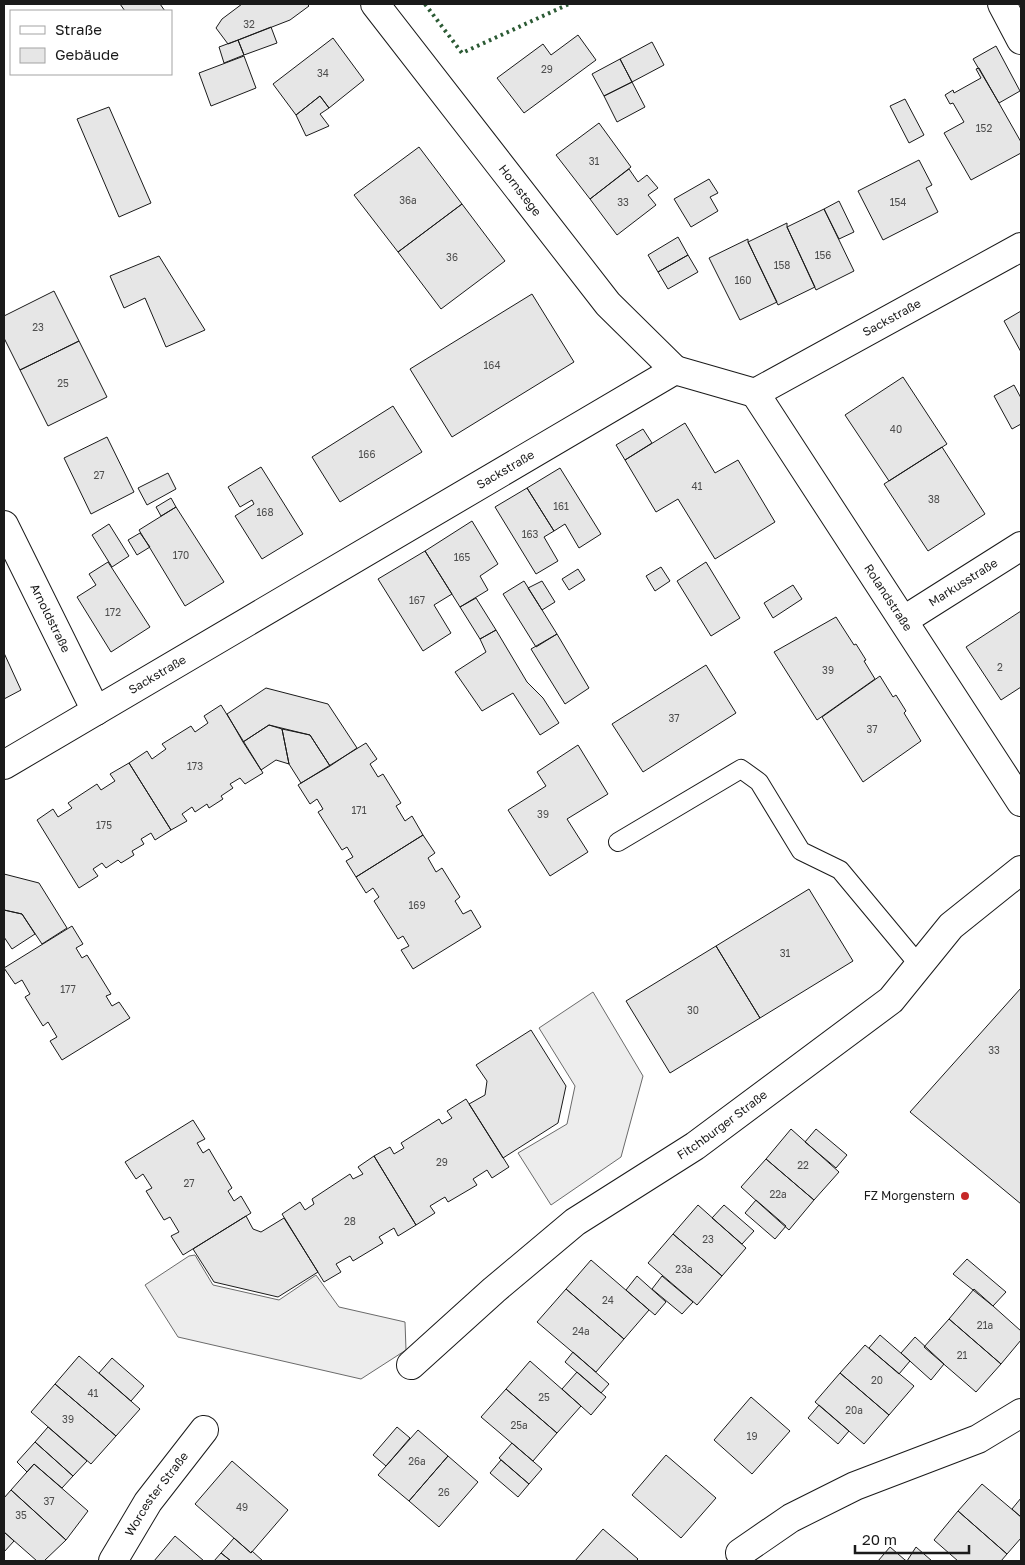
<svg xmlns="http://www.w3.org/2000/svg" width="1025" height="1565" viewBox="0 0 1025 1565" font-family="'Golos Text',sans-serif">
	<rect width="100%" height="100%" fill="#fff"/>
	<!-- built -->
	<path fill="#ededed" stroke="#6a6a6a" d="M593,992L643,1076L621,1157L551,1205L518,1153L567,1124L575,1086L539,1028Z
		M195,1255L213,1285L279,1300L316,1275L339,1307L405,1322L406,1350L361,1379L178,1337L145,1285L189,1256Z"/>
	<!-- building -->
	<path fill="#e6e6e6" stroke="#1a1a1a" d="M120,4H160L165,11H125Z
		M242,4H307L309,6L290,20L228,44L216,28L222,19Z
		M271,27L277,43L244,55L238,40Z
		M578,35L596,60L524,113L497,78L543,44L551,55Z
		M333,38L364,80L329,108L320,96L296,115L273,84Z
		M238,40L244,55L224,63L219,47Z
		M652,42L664,65L632,82L620,59Z
		M996,46L1020,91L999,103L973,59Z
		M244,56L256,88L211,106L199,73Z
		M620,59L632,82L604,96L592,74Z
		M979,68L1021,142V153L971,180L944,133L964,122L953,103L950,104L945,95L953,90L954,93L981,78L976,69Z
		M632,82L645,107L617,122L604,96Z
		M320,96L329,108L320,114L329,126L306,136L296,115Z
		M905,99L924,135L909,143L890,106Z
		M109,107L151,203L119,217L77,119Z
		M599,123L631,167L590,199L556,155Z
		M419,147L462,204L398,252L354,195Z
		M919,160L932,185L926,188L938,212L883,240L858,191Z
		M629,169L638,182L647,175L658,188L648,195L656,205L617,235L590,199Z
		M709,179L718,193L710,197L718,211L691,227L674,199Z
		M839,201L854,232L839,239L824,209Z
		M462,204L505,261L441,309L398,252Z
		M824,209L854,271L816,290L787,227Z
		M787,223V227L815,287L778,305L748,242Z
		M678,237L688,255L658,272L648,255Z
		M748,239V242L777,302L740,320L709,258Z
		M688,255L698,272L668,289L658,272Z
		M159,256L205,330L166,347L145,298L124,308L110,276Z
		M54,291L79,341L20,370L4,338V316Z
		M532,294L574,362L452,437L410,369Z
		M1021,311V352L1004,321Z
		M79,341L107,397L48,426L20,370Z
		M903,377L947,444L889,481L845,415Z
		M1014,385L1021,398V424L1012,429L994,396Z
		M393,406L422,452L340,502L312,457Z
		M685,423L715,473L738,460L775,522L715,559L678,499L656,512L625,460Z
		M643,429L652,443L625,460L616,445Z
		M107,437L134,492L91,514L64,458Z
		M942,447L985,514L928,551L884,484Z
		M261,467L303,534L262,559L235,516L254,504L252,500L240,507L228,487Z
		M560,468L601,534L579,548L565,524L554,531L527,488Z
		M168,473L176,489L147,505L138,488Z
		M527,488L554,531L544,537L558,561L536,574L495,507Z
		M171,498L176,507L161,516L156,507Z
		M176,507L224,582L185,606L139,530Z
		M472,521L498,564L480,576L488,590L460,607L425,551Z
		M109,524L129,556L112,567L92,535Z
		M140,533L150,547L137,555L128,540Z
		M425,551L452,594L434,605L451,633L423,651L378,579Z
		M108,562L150,627L111,652L77,597L96,585L89,574Z
		M706,562L740,618L711,636L677,581Z
		M661,567L670,581L655,591L646,576Z
		M578,569L585,580L569,590L562,579Z
		M524,581L557,634L536,647L503,594Z
		M542,581L555,602L542,610L528,588Z
		M793,585L802,599L773,618L764,603Z
		M476,598L496,630L480,639L460,607Z
		M1021,611V687L1001,700L966,647Z
		M836,617L854,645L856,644L866,660L864,661L875,679L817,720L774,652Z
		M496,630L527,682L543,698L559,723L540,735L513,693L482,711L455,672L486,652L480,639Z
		M557,634L589,688L565,704L531,649Z
		M4,653L21,690L4,699Z
		M706,665L736,713L643,772L612,724Z
		M880,676L893,697L896,695L906,711L904,713L921,741L863,782L822,717Z
		M266,688L328,704L357,748L330,766L310,735L269,725L243,742L227,714Z
		M221,705L263,773L245,784L240,778L230,784L233,788L221,796L223,799L209,808L207,804L195,812L192,807L182,814L187,821L171,830L129,763L147,751L152,759L166,749L162,744L191,726L195,732L208,723L204,716Z
		M269,725L282,729L289,764L276,760L261,770L243,742Z
		M282,729L310,735L330,766L301,783L289,764Z
		M366,743L377,759L370,764L378,777L383,774L401,803L396,806L405,821L412,816L423,835L356,877L346,861L353,857L347,847L342,850L318,812L323,809L317,799L310,804L298,785Z
		M578,745L608,794L567,819L588,852L550,876L508,810L546,786L537,772Z
		M129,763L171,830L155,840L151,833L141,839L144,844L132,851L134,855L121,863L118,860L106,868L102,863L93,869L98,876L79,888L37,820L53,809L58,817L72,808L68,803L97,784L101,790L115,781L110,774Z
		M423,835L435,853L428,858L436,872L442,868L460,897L455,901L463,914L471,910L481,927L413,969L401,950L409,946L403,936L398,939L374,901L379,897L373,888L366,893L356,877Z
		M4,874L39,883L67,928L42,944L22,914L4,910Z
		M809,889L853,961L760,1018L716,946Z
		M4,910L22,914L35,934L12,949L4,937Z
		M72,926L83,944L76,948L82,958L87,955L111,994L106,996L112,1006L119,1002L130,1018L62,1060L50,1041L57,1037L48,1022L43,1026L25,997L30,994L22,980L15,984L4,968Z
		M716,946L760,1018L670,1073L626,1001Z
		M1021,988V1204L910,1112Z
		M531,1030L566,1086L558,1123L503,1158L469,1104L485,1095L487,1081L476,1065Z
		M466,1099L509,1167L492,1178L487,1170L473,1179L477,1185L448,1202L445,1197L430,1206L435,1213L416,1225L374,1156L390,1147L394,1154L404,1148L401,1143L439,1119L442,1124L452,1118L447,1111Z
		M193,1120L205,1139L197,1143L203,1153L209,1149L232,1188L228,1191L234,1201L241,1196L251,1213L183,1255L171,1236L179,1232L170,1217L164,1220L146,1191L152,1188L143,1174L136,1179L125,1162Z
		M791,1129L839,1172L814,1200L766,1159Z
		M816,1129L847,1155L836,1168L805,1142Z
		M374,1156L416,1225L398,1236L394,1228L379,1237L383,1243L353,1261L350,1256L336,1264L341,1272L324,1282L282,1214L300,1202L305,1210L314,1204L312,1199L350,1174L353,1179L363,1174L358,1167Z
		M766,1159L814,1200L789,1230L741,1187Z
		M756,1200L786,1226L775,1239L745,1213Z
		M698,1205L746,1248L722,1276L673,1234Z
		M724,1205L754,1231L742,1244L712,1218Z
		M246,1216L253,1229L261,1232L284,1218L318,1272L278,1297L214,1282L193,1249Z
		M673,1234L722,1276L697,1305L648,1263Z
		M967,1259L1006,1292L993,1306L953,1274Z
		M591,1260L649,1310L624,1339L566,1289Z
		M637,1276L666,1302L655,1315L626,1290Z
		M662,1276L693,1302L682,1314L652,1289Z
		M566,1289L624,1339L596,1372L537,1322Z
		M974,1289L1021,1331V1340L1001,1364L949,1319Z
		M949,1319L1001,1364L976,1392L924,1347Z
		M880,1335L910,1361L899,1374L869,1348Z
		M915,1337L944,1364L931,1380L901,1353Z
		M865,1345L914,1386L889,1415L840,1373Z
		M573,1352L609,1384L601,1393L565,1362Z
		M79,1356L140,1409L116,1436L55,1384Z
		M112,1358L144,1386L131,1401L99,1373Z
		M530,1361L581,1406L557,1433L506,1389Z
		M577,1372L606,1397L591,1415L562,1389Z
		M840,1373L889,1415L864,1444L815,1402Z
		M55,1384L116,1436L91,1464L31,1412Z
		M506,1389L557,1433L533,1461L481,1417Z
		M751,1397L790,1431L752,1474L714,1440Z
		M819,1405L849,1431L838,1444L808,1418Z
		M48,1427L87,1461L73,1476L35,1442Z
		M397,1427L410,1438L386,1466L373,1455Z
		M418,1430L448,1456L409,1501L378,1475Z
		M35,1442L73,1476L62,1488L34,1464L27,1472L17,1462Z
		M512,1443L542,1469L529,1484L499,1458Z
		M666,1455L716,1498L681,1538L632,1495Z
		M448,1456L478,1482L439,1527L409,1501Z
		M501,1460L529,1484L518,1497L490,1473Z
		M232,1461L288,1510L251,1553L195,1504Z
		M34,1464L88,1511L66,1540L11,1490Z
		M982,1484L1021,1517V1538L1007,1554L958,1511Z
		M11,1490L66,1540L44,1561H37L4,1532V1498Z
		M1021,1498V1517L1012,1509Z
		M958,1511L1007,1554L1001,1561H958L934,1540Z
		M603,1529L638,1559L636,1561H575Z
		M4,1532L14,1541L4,1552Z
		M175,1536L204,1561H154Z
		M234,1538L251,1553L252,1551L263,1561H231L221,1553Z
		M890,1547L905,1560L907,1561H878Z
		M916,1547L932,1561H907Z
		M221,1553L231,1561H214Z"/>
	<g fill="none" stroke-linecap="round" stroke-linejoin="round">
		<!-- service casing -->
		<g stroke="#1a1a1a" stroke-width="20">
			<path id="service" d="M618,842L741,769L759,782L801,851L840,870L919,965"/>
		</g>
		<!-- minor casing -->
		<g stroke="#1a1a1a" stroke-width="30">
			<g id="minor">
				<path id="s1" d="M375,4L608,304L675,370"/>
				<path d="M1002,4L1021,40"/>
				<path id="s2" d="M755,393L1021,802"/>
				<path id="s3" d="M4,525L96,711"/>
				<path id="s4" d="M904,620L1021,546"/>
				<path id="s5" d="M4,765L675,370L755,393L1021,247"/>
				<path id="s6" d="M411,1365L494,1290L575,1222L695,1146L891,1000L951,926L1021,870"/>
				<path d="M740,1553L791,1518L855,1486L978,1439L1021,1413"/>
				<path id="s7" d="M113,1561L148,1502L204,1430"/>
			</g>
		</g>
		<!-- service -->
		<use href="#service" stroke="#fff" stroke-width="18"/>
		<!-- minor -->
		<use href="#minor" stroke="#fff" stroke-width="28"/>
		<!-- hedge -->
		<path stroke="#2b5a34" stroke-width="4" stroke-dasharray="2.5 4" stroke-linecap="butt" d="M425,4L462,53L569,4"/>
	</g>
	<!-- markers -->
	<circle fill="#c62828" stroke="#fff" stroke-width="2" cx="965" cy="1196" r="5"/>
	<g text-anchor="middle" stroke-width="4" stroke-linejoin="round" paint-order="stroke">
		<!-- number labels -->
		<g font-size="10" fill="#4d4d4d">
			<text x="249" y="28">32</text>
			<text x="547" y="73">29</text>
			<text x="323" y="77">34</text>
			<text x="984" y="132">152</text>
			<text x="594" y="165">31</text>
			<text x="408" y="204">36a</text>
			<text x="623" y="206">33</text>
			<text x="898" y="206">154</text>
			<text x="823" y="259">156</text>
			<text x="452" y="261">36</text>
			<text x="782" y="269">158</text>
			<text x="743" y="284">160</text>
			<text x="38" y="331">23</text>
			<text x="492" y="369">164</text>
			<text x="63" y="387">25</text>
			<text x="896" y="433">40</text>
			<text x="367" y="458">166</text>
			<text x="99" y="479">27</text>
			<text x="697" y="490">41</text>
			<text x="934" y="503">38</text>
			<text x="561" y="510">161</text>
			<text x="265" y="516">168</text>
			<text x="530" y="538">163</text>
			<text x="181" y="559">170</text>
			<text x="462" y="561">165</text>
			<text x="417" y="604">167</text>
			<text x="113" y="616">172</text>
			<text x="1000" y="671">2</text>
			<text x="828" y="674">39</text>
			<text x="674" y="722">37</text>
			<text x="872" y="733">37</text>
			<text x="195" y="770">173</text>
			<text x="359" y="814">171</text>
			<text x="543" y="818">39</text>
			<text x="104" y="829">175</text>
			<text x="417" y="909">169</text>
			<text x="785" y="957">31</text>
			<text x="68" y="993">177</text>
			<text x="693" y="1014">30</text>
			<text x="994" y="1054">33</text>
			<text x="442" y="1166">29</text>
			<text x="803" y="1169">22</text>
			<text x="189" y="1187">27</text>
			<text x="778" y="1198">22a</text>
			<text x="350" y="1225">28</text>
			<text x="708" y="1243">23</text>
			<text x="684" y="1273">23a</text>
			<text x="608" y="1304">24</text>
			<text x="985" y="1329">21a</text>
			<text x="581" y="1335">24a</text>
			<text x="962" y="1359">21</text>
			<text x="877" y="1384">20</text>
			<text x="93" y="1397">41</text>
			<text x="544" y="1401">25</text>
			<text x="854" y="1414">20a</text>
			<text x="68" y="1423">39</text>
			<text x="519" y="1429">25a</text>
			<text x="752" y="1440">19</text>
			<text x="417" y="1465">26a</text>
			<text x="444" y="1496">26</text>
			<text x="49" y="1505">37</text>
			<text x="242" y="1511">49</text>
			<text x="21" y="1519">35</text>
		</g>
		<!-- street labels -->
		<g font-size="12" fill="#1a1a1a" stroke="#fff">
			<text dy="4" stroke="none"><textPath href="#s1" startOffset="236">Hornstege</textPath></text>
			<text dy="4" stroke="none"><textPath href="#s5" startOffset="1018">Sackstraße</textPath></text>
			<text dy="4" stroke="none"><textPath href="#s5" startOffset="582">Sackstraße</textPath></text>
			<text dy="4" stroke="none"><textPath href="#s4" startOffset="70">Markusstraße</textPath></text>
			<text dy="4" stroke="none"><textPath href="#s2" startOffset="244">Rolandstraße</textPath></text>
			<text dy="4" stroke="none"><textPath href="#s3" startOffset="104">Arnoldstraße</textPath></text>
			<text dy="4" stroke="none"><textPath href="#s5" startOffset="178">Sackstraße</textPath></text>
			<text dy="4" stroke="none"><textPath href="#s6" startOffset="394">Fitchburger Straße</textPath></text>
			<text dy="4" stroke="none"><textPath href="#s7" startOffset="80">Worcester Straße</textPath></text>
		</g>
		<!-- poi labels -->
		<g font-size="12" fill="#1a1a1a" stroke="#fff" text-anchor="end">
			<text x="955" y="1200">FZ Morgenstern</text>
		</g>
	</g>
	<!-- border -->
	<rect width="1025" height="1565" fill="none" stroke="#1a1a1a" stroke-width="10"/>
	<!-- legend -->
	<rect x="10" y="10" width="162" height="65" fill="#ffffff" stroke="#a3a3a3"/>
	<rect x="20" y="26" width="25" height="8" fill="#ffffff" stroke="#a3a3a3"/>
	<text x="55" y="35" font-size="15" fill="#1a1a1a">Straße</text>
	<rect x="20" y="48" width="25" height="15" fill="#e6e6e6" stroke="#a3a3a3"/>
	<text x="55" y="60" font-size="15" fill="#1a1a1a">Gebäude</text>
	<!-- scale -->
	<path d="M855 1545v8h114v-8" fill="none" stroke="#1a1a1a" stroke-width="2.5"/>
	<text x="862" y="1545" font-size="15" fill="#1a1a1a" stroke="#ffffff" stroke-width="4" paint-order="stroke">20 m</text>
</svg>
